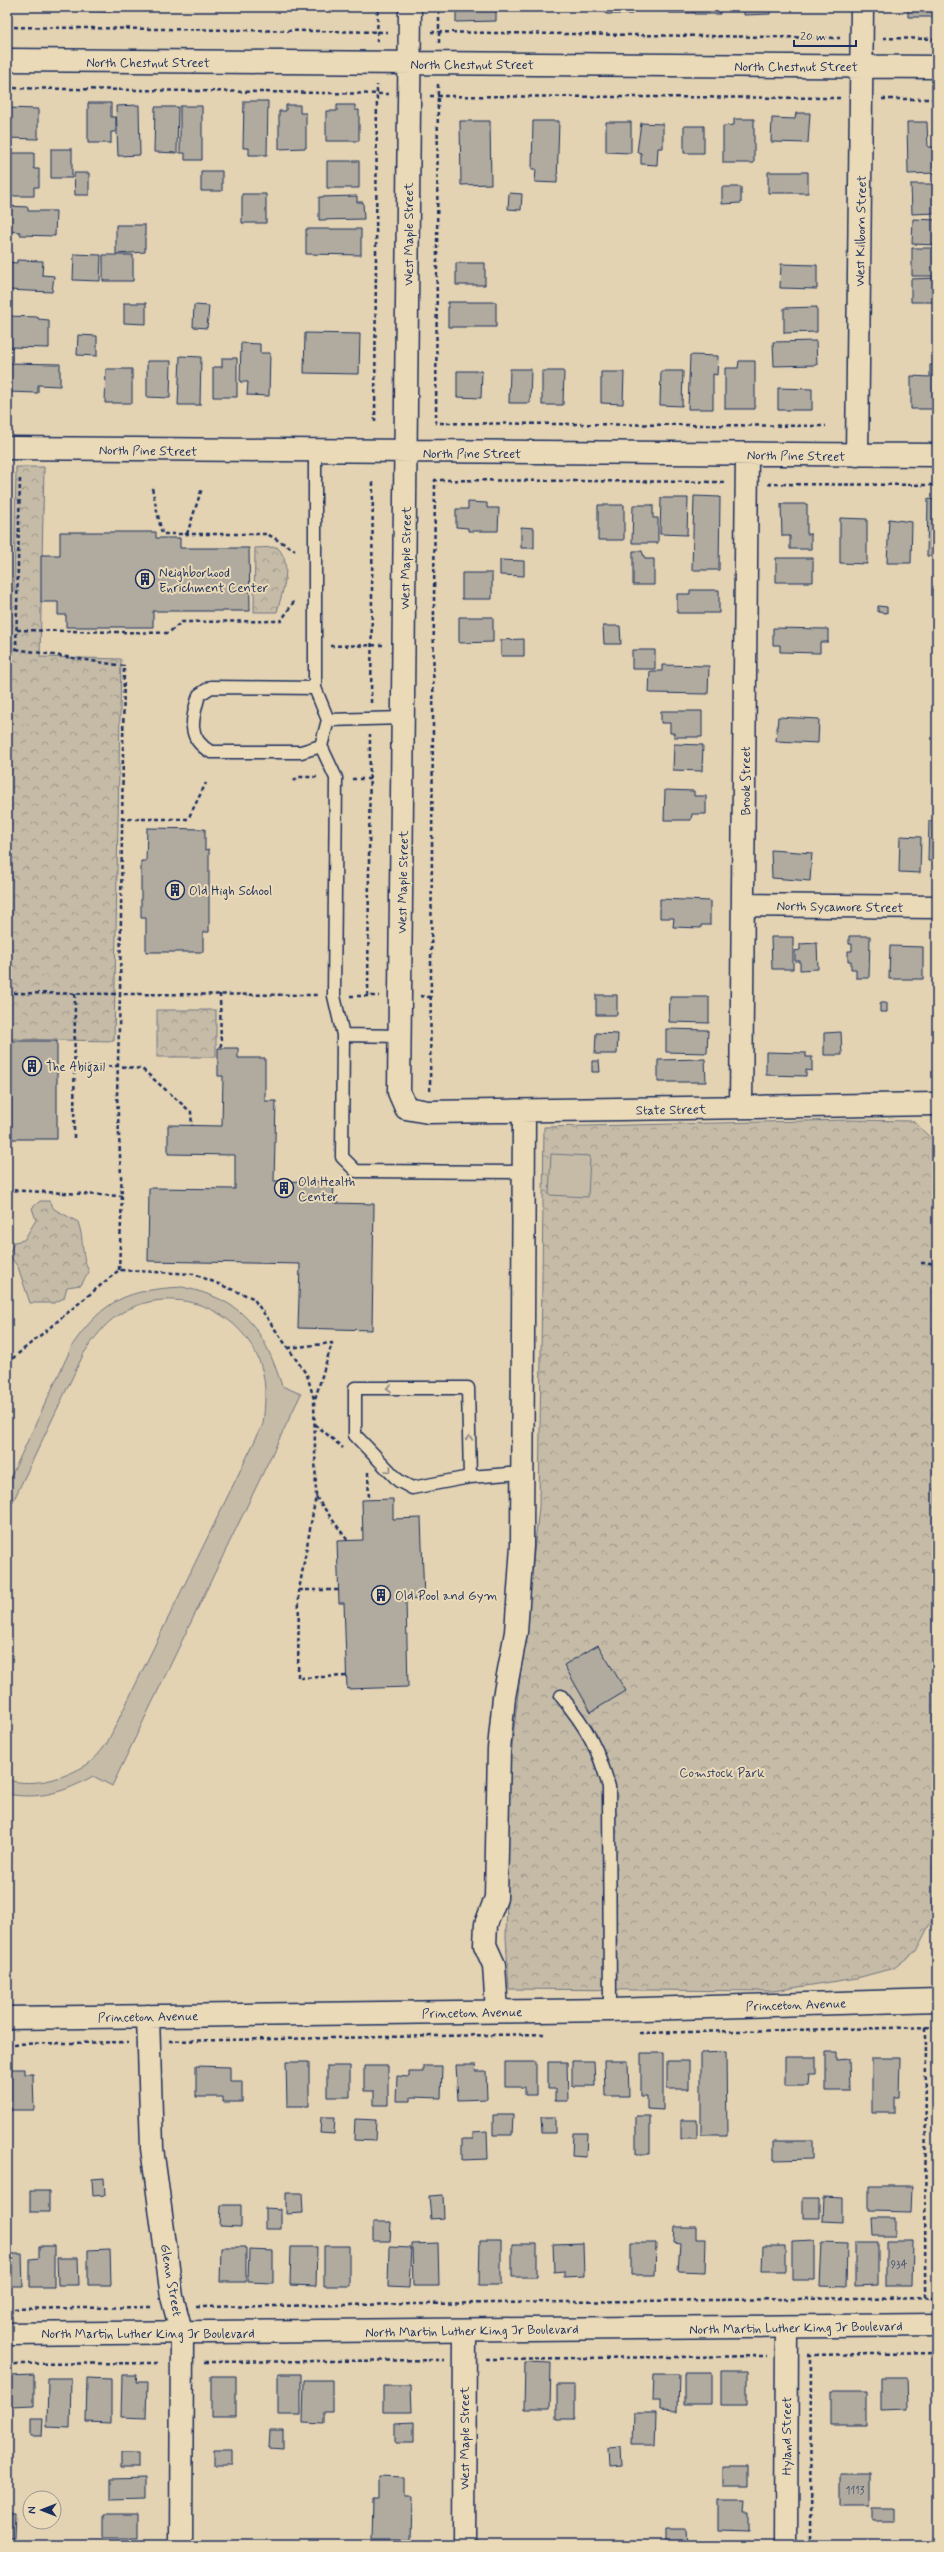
<svg xmlns="http://www.w3.org/2000/svg" width="944" height="2552" viewBox="0 0 944 2552" font-family="Mynerve,sans-serif">
	<defs>
		<pattern id="park-crowns" width="20" height="18" patternUnits="userSpaceOnUse"><rect width="20" height="18" fill="#c5bba7"/><path d="M2 6a3 3 0 1 1 6 0M12 15a3 3 0 1 1 6 0" fill="none" stroke="#9f988b"/></pattern>
	</defs>
	<rect width="100%" height="100%" fill="#e3d3b3"/>
	<filter id="ink" filterUnits="userSpaceOnUse"><feTurbulence type="fractalNoise" baseFrequency=".025" numOctaves="2"/><feDisplacementMap in="SourceGraphic" scale="8" xChannelSelector="R" yChannelSelector="G"/><feConvolveMatrix kernelMatrix="1 2 1 2 8 2 1 2 1" color-interpolation-filters="sRGB"/></filter>
	<g filter="url(#ink)">
		<!-- park -->
		<path fill="url(#park-crowns)" stroke="#707582" d="M16,467H44L40,657L121,659L114,1041L7,1039V598L14,590Z
			M277,547C294,564 282,592 277,612H254L255,548Z
			M157,1010H216V1057H157Z
			M848,1120L913,1121L937,1144L933,1918L916,1951L894,1968L857,1978L773,1991L509,1989L506,1937L510,1765L539,1507L544,1127Z
			M40,1201H49L54,1209L78,1222C85,1242 80,1253 89,1272L81,1285L67,1287L64,1298L54,1303H30L18,1267L9,1255L14,1242L24,1240L36,1220L32,1208Z"/>
		<!-- garden -->
		<path fill="#c5bba7" stroke="#707582" d="M551,1154L590,1156L588,1197L549,1195Z
			M182,1287C244,1300 263,1328 282,1386L301,1394L112,1786L93,1776C66,1792 39,1800 7,1794V1780C36,1787 63,1779 88,1764C95,1759 102,1750 107,1743L263,1424C265,1405 267,1385 261,1366C242,1307 170,1281 118,1315C103,1325 94,1339 84,1353L7,1514V1485L73,1344C105,1299 127,1290 182,1287Z"/>
		<!-- building -->
		<path fill="#b0ab9e" stroke="#1b2f5e" d="M83,7H111V12L83,11Z
			M263,7H299V11L263,9Z
			M456,7L496,8V21L456,22Z
			M514,7H548V9L514,8Z
			M606,7H632V14H606Z
			M669,7H694V13H669Z
			M695,7H720V14H695Z
			M744,7H770V14L744,15Z
			M908,7H937V17H908Z
			M244,101H268L267,155H249V148H243Z
			M88,103H111V117H116V132H111V143H88Z
			M139,105L140,155L118,156L116,106Z
			M286,105H300V113H306V148L279,149V111H286Z
			M337,105H355V110H359V141H326V111H337Z
			M180,106H202V160H185V153H180Z
			M155,107H178L177,153L154,152Z
			M7,108L38,109V139L7,138Z
			M796,113H810L808,143L771,142L772,118L795,119Z
			M734,119H754V163H723V126L734,125Z
			M460,121H490L491,184L461,185Z
			M533,121H559L557,183L535,182L536,169H532Z
			M606,122H631V153L606,152Z
			M907,122H927L928,147H936V173L908,174Z
			M641,123L663,124V148H658L657,165L641,164V153L637,152Z
			M684,126H704V153H684Z
			M51,149H72V178H51Z
			M7,153H34V169H39V187H34V196H7Z
			M327,161H359V188H327Z
			M201,171H222V191H201Z
			M768,172H808V193H768Z
			M74,173H89V195H75Z
			M911,184H937V213L912,214Z
			M722,187H741V203L722,204Z
			M509,193L522,194L521,210L508,209Z
			M242,194H266V223H242Z
			M357,196V202H363L364,219L319,220V197Z
			M7,206L28,207V211H56L55,236L20,235V232L7,231Z
			M913,219L937,220V245L912,244Z
			M116,225H145V252L116,254Z
			M306,229H361V255L306,254Z
			M912,248H937V276H912Z
			M74,254L101,255L100,281L73,280Z
			M103,255H133V281H103Z
			M17,260L43,261L42,275L54,276L52,292L7,290V262L17,263Z
			M456,263H485V285H456Z
			M781,264L817,265V289L780,288Z
			M937,278V302H911V279Z
			M448,302H496V327H448Z
			M124,303H146V324L124,323Z
			M194,305L209,306L207,328L193,327Z
			M817,307V332L784,333V308Z
			M7,316L38,317V319L49,320V348L7,347Z
			M305,333L360,334L359,374L304,373Z
			M78,335L97,336V356L77,355Z
			M816,341L817,365L774,366L773,342Z
			M241,343L260,344V353H270L269,396L247,395L248,382H240Z
			M690,355L718,356L717,375L713,374V409H688Z
			M180,356L201,357L200,405H178Z
			M222,358H237V397H213V367H222Z
			M147,361H171L170,398L147,397Z
			M739,361H755V409H725V368H738Z
			M7,363L60,364V386L38,385V393L7,392Z
			M930,365H937V394H934V409H911V376L930,377Z
			M106,369H132V403H105Z
			M510,369H531L530,403H509Z
			M457,371H482L481,398L457,397Z
			M542,371H564L563,405H542Z
			M661,371H683L682,406L660,405Z
			M601,372H624L623,404L601,403Z
			M778,388L812,389V410H778Z
			M694,496L720,497L719,570H692Z
			M661,498H688L687,535L660,534Z
			M928,499L937,500V556H927Z
			M468,502L487,503V508H499L498,531H468V528L456,527V509H468Z
			M781,504H807V534H811V549H790V536H782Z
			M598,505H624V540H598Z
			M633,505H653V518H658V543H632Z
			M840,518L867,519V564L840,563Z
			M889,519L912,522L911,563H887Z
			M521,527L534,528V548H521Z
			M60,532H156V538H180V548H249L250,611H153V627H66V615H58V602H41V555H60Z
			M633,551H642L645,559H654V585H633Z
			M776,558H813V582H776Z
			M500,560L524,561V576L500,575Z
			M462,573H492V599H462Z
			M690,590H719V613H677V594H690Z
			M878,606L887,607V613L878,612Z
			M459,617H493V642L459,643Z
			M603,626H620L621,644H604Z
			M773,628L828,629V642H820V653L780,652V645H773Z
			M524,639V656H501V640Z
			M632,650H655V669H632Z
			M662,665L709,666L708,694L649,693L650,671H662Z
			M661,711H702V737H674V733H670V723H661Z
			M778,717L819,719L818,743L776,741Z
			M674,744L703,745L702,771L673,770Z
			M665,790L694,791V796H706V814H692L691,820H664Z
			M929,821H937V861H928Z
			M147,828L205,829V850L209,849V932H203V952H146V918H141V861H146Z
			M900,836L921,837L920,873L899,872Z
			M771,850L812,853L810,881L772,878Z
			M660,899L710,901V925H701V928L673,927L674,918H660Z
			M849,936H870L869,978H856V969H851V961H848V951H852V944H849Z
			M771,937H793V969H772Z
			M817,943L818,969L800,970V961H795V951L800,950V944Z
			M890,946L923,947V979H889Z
			M596,995H617V1015H596Z
			M670,997H709V1023L669,1022Z
			M880,1003H887V1012H880Z
			M666,1029L708,1030L707,1053L666,1052Z
			M841,1032L842,1055H824V1033Z
			M596,1033L618,1034L617,1054H595Z
			M7,1041H57V1139H11V1091H7Z
			M218,1048H238V1058H265V1101H276L274,1181L334,1182L333,1203L374,1204L372,1330L298,1328L300,1264L148,1261L149,1188L235,1189V1155L168,1154V1125L222,1126L223,1076H218Z
			M766,1052L806,1053V1057H812V1071L806,1070V1076L766,1075Z
			M705,1059L706,1082H658V1060Z
			M592,1061H599L600,1072H592Z
			M393,1499V1519L421,1518L424,1599L406,1600L408,1687L347,1689L344,1603H339L337,1541L363,1540L362,1500Z
			M598,1645L626,1691L591,1712L564,1665Z
			M726,2052L727,2135H701V2053Z
			M826,2052H837V2060L849,2059L850,2091H826Z
			M641,2053H663V2110L647,2109V2096H641Z
			M785,2057H816V2074H809L808,2086H785Z
			M872,2058H900L899,2097H894V2113H872Z
			M572,2061H594L595,2086H572Z
			M604,2061H628L629,2096H605Z
			M667,2061H689V2089H667Z
			M286,2062H309V2106H287Z
			M505,2062H536V2095H525V2087H505Z
			M548,2062H567L568,2101H555V2089H548Z
			M456,2065H476L475,2071H486L487,2099L458,2100Z
			M196,2066L230,2067V2081H242V2102H223V2097H196Z
			M327,2066H350V2097H327Z
			M364,2066H388V2105H374V2091H364Z
			M423,2066H442L441,2098L411,2097V2101H396L397,2076L409,2077V2072H423Z
			M10,2069H25V2074H33L34,2110H10Z
			M493,2115H513L512,2135H493Z
			M636,2116H650V2154H636Z
			M321,2117H335L334,2134L320,2133Z
			M541,2117H555V2133H542Z
			M355,2119L376,2120L375,2141L354,2140Z
			M681,2120H697V2139H681Z
			M487,2131L488,2159L462,2160V2139H473V2132Z
			M573,2133H587L586,2157L572,2156Z
			M774,2141H812V2159L774,2160Z
			M104,2178L105,2195L93,2196L92,2179Z
			M869,2186H912L911,2212L869,2211Z
			M30,2191H49V2212H30Z
			M286,2193H302L303,2213L286,2214Z
			M443,2195L444,2218L431,2219L429,2196Z
			M823,2197L842,2198V2222L822,2221Z
			M803,2198H819V2218H803Z
			M221,2205H241V2227L220,2226Z
			M265,2208L281,2209V2229H265Z
			M872,2218H895V2236H873Z
			M373,2222H391L390,2241H373Z
			M675,2227H696V2239H706L705,2272L678,2271L680,2244L674,2243Z
			M815,2240V2280H792V2241Z
			M480,2241H501V2285H479Z
			M886,2241H913L912,2286H886Z
			M822,2242L847,2243L846,2287L820,2286Z
			M855,2242H878V2285L855,2286Z
			M438,2243L439,2286H413L412,2244Z
			M583,2243L584,2276L564,2277V2271L554,2272L553,2244Z
			M631,2243H656L655,2275H631Z
			M512,2244H537V2277H512Z
			M39,2246H54V2287H30V2259L39,2258Z
			M324,2246H349V2286H324Z
			M763,2246H785V2271H762Z
			M221,2247H246V2282H220Z
			M291,2247H317L316,2286L290,2285Z
			M389,2247L411,2248L409,2288L388,2287Z
			M110,2249L111,2285H88V2250Z
			M249,2250L273,2251V2283L248,2282Z
			M12,2254H22L23,2286H7V2259H12Z
			M57,2258H78L79,2285H58Z
			M525,2362L551,2363L550,2409H524Z
			M721,2372H747V2405H721Z
			M684,2373H711V2404H684Z
			M278,2374H301V2415H278Z
			M654,2374H679L678,2411L660,2410V2401H653Z
			M34,2375V2405L10,2406L9,2376Z
			M122,2375H137L136,2382H147L146,2418L121,2417Z
			M211,2376H236V2417H211Z
			M881,2377H907L908,2409L881,2410Z
			M48,2378H71L70,2428L47,2427Z
			M87,2378L111,2379V2423L86,2422Z
			M304,2380H332V2412H324V2424L303,2423Z
			M557,2385H575V2419H557Z
			M383,2386H411L412,2412H383Z
			M831,2391H866V2426H831Z
			M633,2413H656L655,2444H632Z
			M31,2419H43L42,2436H31Z
			M414,2422V2443H395V2423Z
			M270,2430H283V2449L269,2448Z
			M621,2447L622,2466L610,2467L609,2448Z
			M214,2450H232V2465H214Z
			M121,2453H138V2468H121Z
			M723,2467H748V2486H723Z
			M840,2474H870V2506H840Z
			M378,2476L405,2477V2497H412L411,2539H372L373,2500H378Z
			M145,2478V2499L111,2500V2479Z
			M718,2501H745L744,2513H749V2530L718,2529Z
			M873,2508H893V2521H873Z
			M7,2514H15L14,2538H7Z
			M103,2515H138V2538H103Z
			M665,2530H686L687,2545H665Z"/>
		<g fill="none" stroke-linecap="round" stroke-linejoin="round">
			<!-- service casing -->
			<g stroke="#1b2f5e" stroke-width="15">
				<path id="service" d="M211,687L315,688L328,720L321,746L301,752H211C186,738 192,719 199,695Z
					M315,688V451
					M328,720L404,718
					M321,746L336,778L334,996L343,1035L342,1157L356,1171L525,1172
					M343,1035L400,1036
					M470,1477L468,1388H355V1435L399,1481L412,1488L470,1477L522,1473
					M561,1696C587,1728 598,1747 609,1787L610,2010"/>
			</g>
			<!-- minor casing -->
			<g stroke="#1b2f5e" stroke-width="25">
				<path id="minor" d="M410,7L399,1092L406,1108L428,1112L937,1104
					M7,60L937,67
					M7,448L937,455
					M857,455L862,7
					M744,905L937,907
					M741,1107L747,454
					M497,2011L494,1965L485,1945L486,1924L496,1898L499,1749L504,1697L516,1632L522,1546L524,1111
					M148,2016L152,2148L172,2297L182,2334L181,2545
					M7,2018L610,2010L937,2000
					M464,2545L465,2330
					M786,2545L787,2328"/>
			</g>
			<!-- tertiary casing -->
			<g stroke="#1b2f5e" stroke-width="25">
				<path id="tertiary" d="M7,2334L937,2325"/>
			</g>
			<!-- path -->
			<path stroke="#1b2f5e" stroke-width="2.5" stroke-dasharray="4 3" stroke-linecap="butt" d="M7,27L388,32
				M431,32L840,38
				M883,38L937,39
				M377,42L378,7
				M439,43V7
				M438,84L436,423L826,426
				M7,88L389,94
				M430,96L841,98
				M882,99H937
				M375,422L377,85
				M768,484L937,485
				M152,488L162,534H267L295,550
				M187,534L202,488
				M17,630L168,633L182,622L281,621L295,600
				M330,646L383,645
				M7,649H16L20,479
				M371,703L373,480
				M352,779H370
				M294,781L298,777H317
				M121,819H188L206,783
				M7,993L120,994L124,666L16,649
				M220,994L221,1048
				M350,996H379
				M368,996L370,734
				M420,996L430,997
				M73,1067L119,1066L142,1069L191,1112L192,1126
				M430,1091L435,480L725,482
				M74,1138L75,993
				M7,1190L122,1196
				M921,1263H937
				M119,1270L122,1196L117,1095L120,994L317,995
				M288,1348L332,1343L315,1399
				M7,1363L119,1270L194,1274L253,1298L307,1375L314,1399L316,1496L299,1590L298,1678L346,1676
				M315,1424L343,1448
				M368,1472L369,1500
				M316,1497L348,1541
				M299,1590H338
				M639,2033L937,2027
				M169,2041L544,2034
				M7,2044L128,2042
				M925,2297L926,2027
				M196,2307L937,2297
				M7,2309L153,2307
				M808,2355L937,2353
				M486,2359L767,2356
				M204,2362L445,2360
				M7,2364L161,2363
				M810,2545L811,2355"/>
			<!-- service -->
			<use href="#service" stroke="#ebdab7" stroke-width="12"/>
			<!-- minor -->
			<use href="#minor" stroke="#ebdab7" stroke-width="22"/>
			<!-- tertiary -->
			<use href="#tertiary" stroke="#ebdab7" stroke-width="22"/>
		</g>
		<!-- one-way arrows -->
		<defs><path id="oneway-chevron" d="M-2-3.5L2.5 0L-2 3.5" fill="none" stroke-width="1.6" stroke-linecap="round" stroke-linejoin="round"/></defs>
		<g stroke="#83848a">
			<use href="#oneway-chevron" transform="translate(389 1388) rotate(179)"/>
			<use href="#oneway-chevron" transform="translate(469 1438) rotate(-91)"/>
			<use href="#oneway-chevron" transform="translate(389 1470) rotate(47)"/>
		</g>
	</g>
	<!-- icons -->
	<defs>
		<g id="building-ring" transform="scale(1)"><circle r="9.5" fill="#ebdab7" stroke="#1b2f5e" stroke-width="1.5"/><path d="M-4-6H4V6H1V3H-1V6H-4ZM-2.5-4.3h1.7v1.8h-1.7ZM.8-4.3h1.7v1.8H.8ZM-2.5-1h1.7V.8h-1.7ZM.8-1h1.7V.8H.8Z" fill="#1b2f5e"/></g>
	</defs>
	<g fill-rule="evenodd">
		<use href="#building-ring" x="145" y="579"/>
		<use href="#building-ring" x="175" y="890"/>
		<use href="#building-ring" x="32" y="1066"/>
		<use href="#building-ring" x="284" y="1188"/>
		<use href="#building-ring" x="381" y="1595"/>
	</g>
	<g text-anchor="middle" stroke-width="4" stroke-linejoin="round" paint-order="stroke">
		<!-- number labels -->
		<g font-size="11" fill="#404e6e">
			<text x="899" y="2268">934</text>
			<text x="855" y="2494">1113</text>
		</g>
		<!-- street labels -->
		<g font-size="13" fill="#1b2f5e" stroke="#ebdab7">
			<text x="148" y="67">North Chestnut Street</text>
			<text x="472" y="69">North Chestnut Street</text>
			<text x="796" y="71">North Chestnut Street</text>
			<text transform="translate(860 231) rotate(-89)" y="5">West Kilborn Street</text>
			<text transform="translate(408 234) rotate(-90)" y="5">West Maple Street</text>
			<text transform="translate(148 450) rotate(1)" y="5">North Pine Street</text>
			<text x="472" y="458">North Pine Street</text>
			<text transform="translate(796 455) rotate(1)" y="5">North Pine Street</text>
			<text transform="translate(405 558) rotate(-89)" y="5">West Maple Street</text>
			<text transform="translate(745 781) rotate(-90)" y="5">Brook Street</text>
			<text transform="translate(402 882) rotate(-89)" y="5">West Maple Street</text>
			<text transform="translate(840 906) rotate(1)" y="5">North Sycamore Street</text>
			<text transform="translate(671 1109) rotate(-1)" y="5">State Street</text>
			<text transform="translate(796 2004) rotate(-2)" y="5">Princeton Avenue</text>
			<text transform="translate(472 2012) rotate(-1)" y="5">Princeton Avenue</text>
			<text transform="translate(148 2016) rotate(-1)" y="5">Princeton Avenue</text>
			<text transform="translate(172 2280) rotate(80)" y="5">Glenn Street</text>
			<text transform="translate(796 2327) rotate(-1)" y="5">North Martin Luther King Jr Boulevard</text>
			<text transform="translate(472 2330) rotate(-1)" y="5">North Martin Luther King Jr Boulevard</text>
			<text x="148" y="2338">North Martin Luther King Jr Boulevard</text>
			<text transform="translate(786 2436) rotate(-90)" y="5">Hyland Street</text>
			<text transform="translate(464 2438) rotate(-90)" y="5">West Maple Street</text>
		</g>
		<!-- poi labels -->
		<g font-size="13" fill="#1b2f5e" stroke="#ebdab7" text-anchor="start">
			<text x="159" y="577">Neighborhood<tspan x="159" dy="15">Enrichment Center</tspan></text>
			<text x="189" y="895">Old High School</text>
			<text x="46" y="1071">The Abigail</text>
			<text x="298" y="1186">Old Health<tspan x="298" dy="15">Center</tspan></text>
			<text x="395" y="1600">Old Pool and Gym</text>
		</g>
		<!-- park labels -->
		<g font-size="13" fill="#344469" stroke="#ebdab7">
			<text x="722" y="1777">Comstock Park</text>
		</g>
	</g>
	<!-- margin -->
	<rect width="944" height="2552" fill="none" stroke="#ebdab7" stroke-width="24"/>
	<rect x="12" y="12" width="920" height="2528" fill="none" stroke="#1b2f5e" stroke-width="1.5" filter="url(#ink)"/>
	<!-- north arrow -->
	<g transform="translate(42 2510) rotate(270)"><circle r="19" fill="#ebdab7" stroke="#989693"/>
	<path d="M0-3L7 15L0 10L-7 15Z" fill="#1b2f5e"/>
	<text y="-6" font-size="11" font-weight="bold" text-anchor="middle" fill="#1b2f5e">N</text>
	</g>
	<!-- scale -->
	<path d="M794 40v6h62v-6" fill="none" stroke="#1b2f5e" stroke-width="2"/>
	<text x="800" y="40" font-size="12" fill="#1b2f5e" stroke="#ebdab7" stroke-width="3" paint-order="stroke">20 m</text>
</svg>
